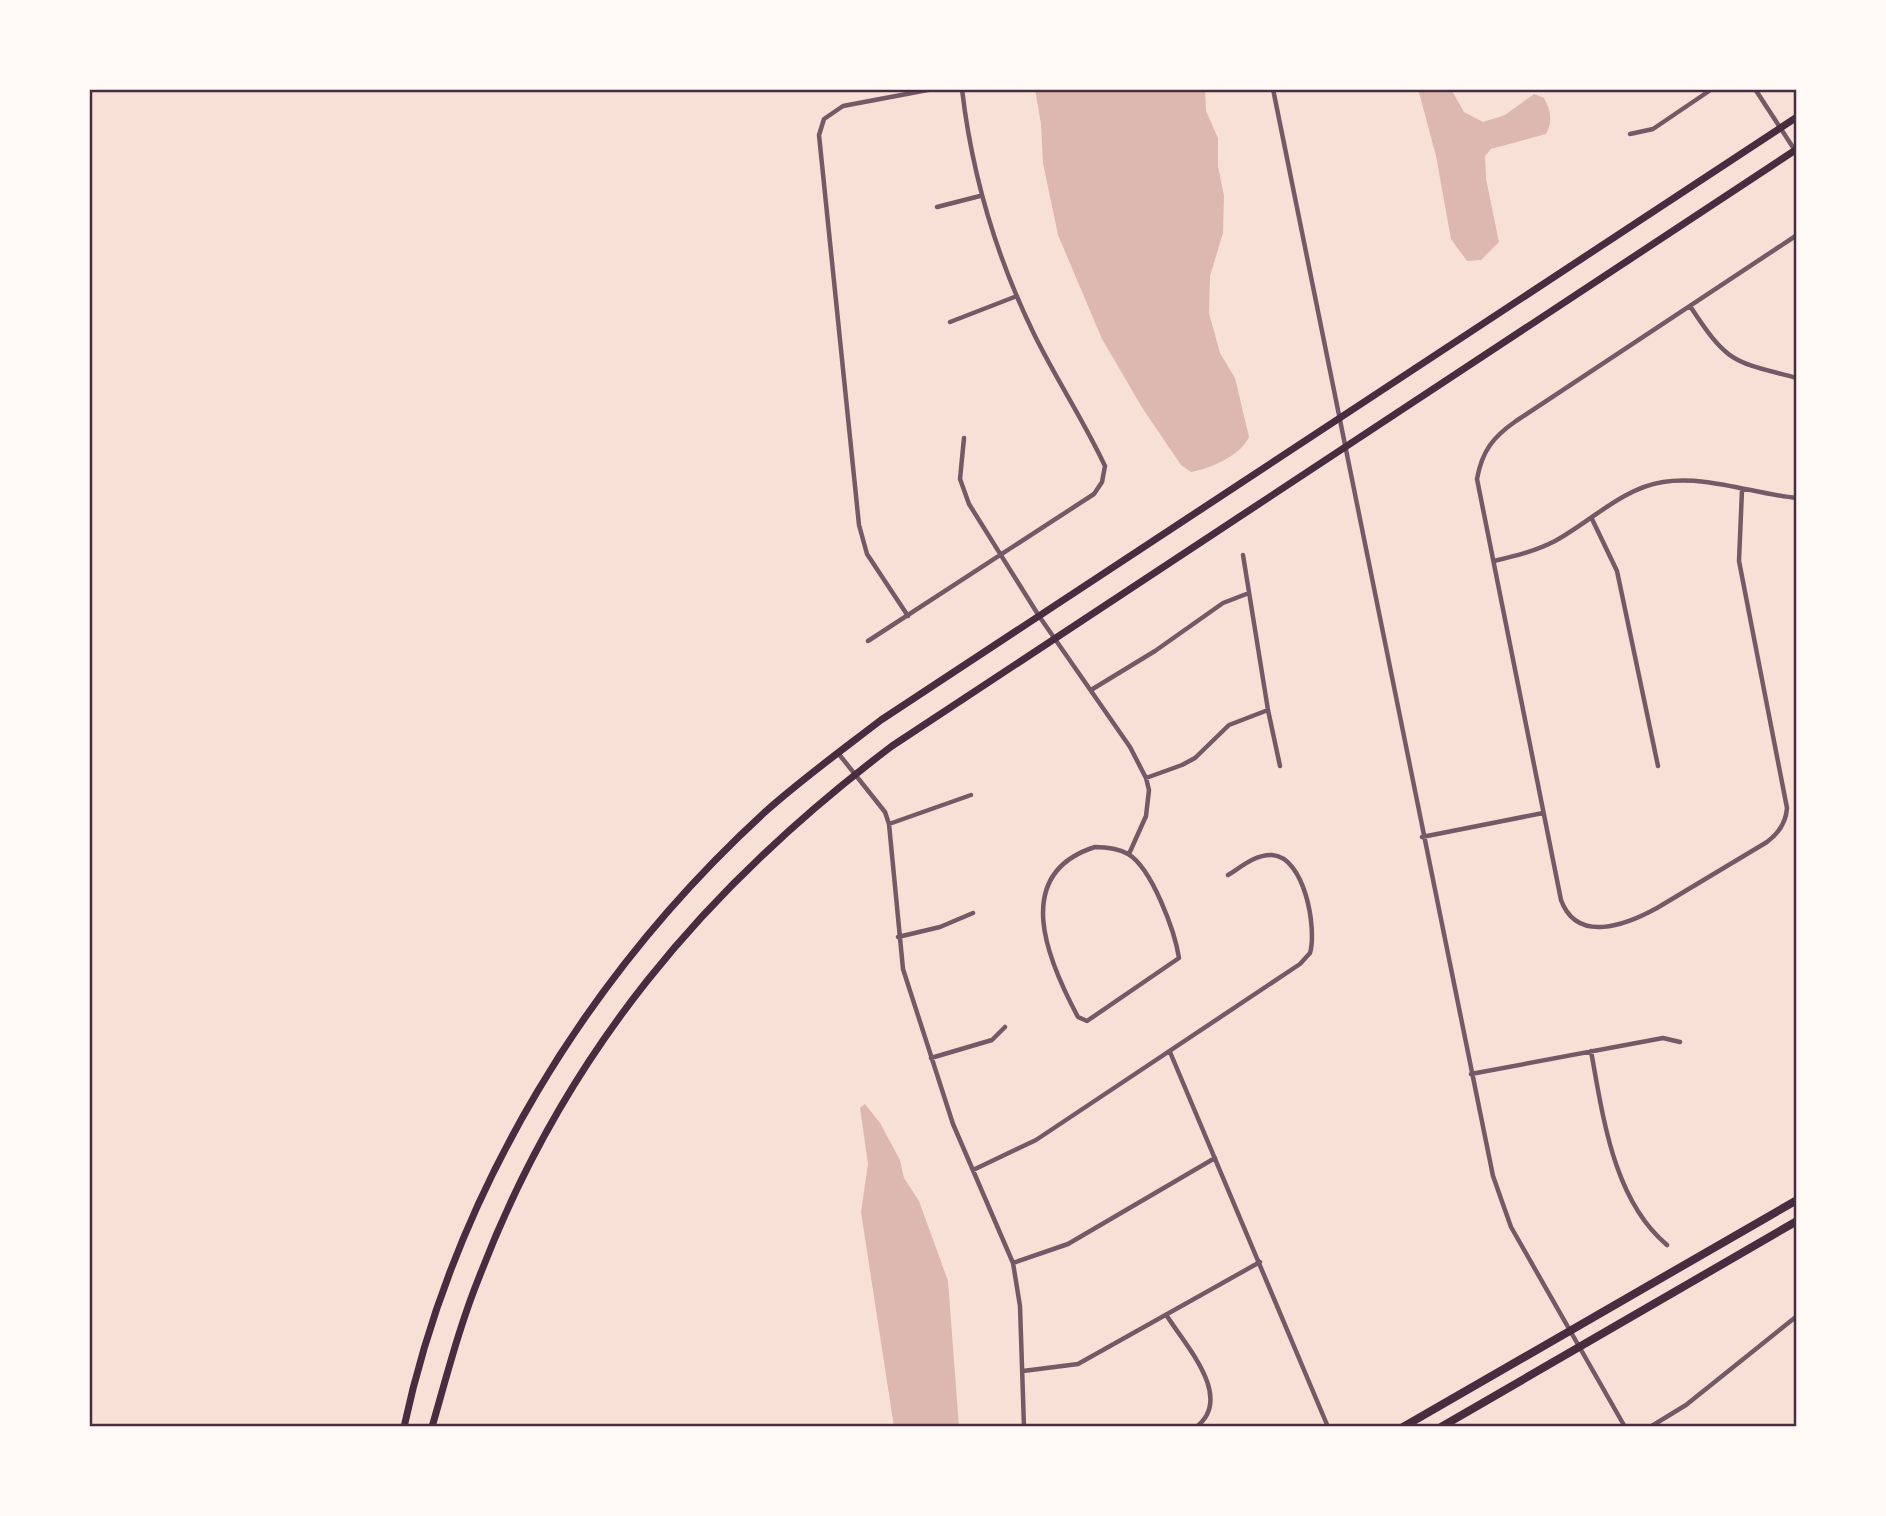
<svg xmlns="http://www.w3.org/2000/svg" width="1886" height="1516" viewBox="0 0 1886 1516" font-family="Cabin,sans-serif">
	<rect width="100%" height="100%" fill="#f7e1d7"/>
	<!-- water -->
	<path fill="#dcb8b0" d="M1035,89H1205L1206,111L1218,138V166L1224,196L1223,233L1210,276L1209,313L1220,353L1235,378L1249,437C1241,455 1210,469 1191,472L1181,465L1143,409L1102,339L1058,235L1043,163L1041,124Z
		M1418,89H1451L1464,112L1483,122L1505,115L1534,94L1544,98C1551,111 1553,121 1546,134L1491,149L1485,156L1486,179L1499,242L1481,260L1467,261L1451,239L1436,156Z
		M865,1104L880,1123L900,1160L904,1178L919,1201L948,1281L959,1427H894L861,1212L868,1164L860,1108Z"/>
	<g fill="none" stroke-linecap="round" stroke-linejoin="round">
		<!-- minor -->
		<path stroke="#755966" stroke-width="4.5" d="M1273,89L1493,1176L1511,1227L1625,1427
			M1755,89L1796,152
			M1630,134L1653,129L1712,89
			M937,207L980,196
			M1690,306C1728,364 1732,361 1797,378
			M950,322L1017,296
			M964,438L960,479L969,504L1039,616L1130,747L1146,778L1149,790L1146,816L1129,854
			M1742,490L1739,561L1787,808C1786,823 1779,833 1767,842L1657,908C1626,925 1577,944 1561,900L1477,479C1482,451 1493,437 1516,421L1797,235
			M1592,519L1617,571L1658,766
			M1243,555L1268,710L1280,766
			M1494,561C1515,556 1536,551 1555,541C1590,522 1623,488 1663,482C1706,475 1754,494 1797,498
			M908,616L867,554L859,525L819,135L824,119L843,106L933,89
			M868,641L1094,494L1102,482L1105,466C1084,421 1056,379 1034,334C996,256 972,176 962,89
			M1091,690L1155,651L1223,603L1249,593
			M838,753L885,812L889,824L903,969L953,1124L1013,1263L1020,1306L1024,1427
			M1146,778L1182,765L1195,758L1229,725L1268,710
			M889,824L971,795
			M1422,837L1543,813
			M1095,847C1105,847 1119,849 1128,854C1152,868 1175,932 1179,958L1087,1021L1078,1017C1048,961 1010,874 1095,847Z
			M898,937L940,927L973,913
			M1591,1051C1603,1116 1613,1200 1667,1245
			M1170,1052L1328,1427
			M931,1058L992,1040L1005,1027
			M1471,1074L1663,1038L1680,1042
			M973,1170L1036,1140L1300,964L1310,953C1317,929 1305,857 1272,855C1256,854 1241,867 1228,875
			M1013,1263L1068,1244L1215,1158
			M1167,1316C1185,1345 1235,1398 1196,1427
			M1023,1371L1078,1364L1260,1262
			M1650,1427L1686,1405L1797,1316"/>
		<!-- secondary -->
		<path stroke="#4a2c40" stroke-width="7" d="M404,1427C455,1191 588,974 765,812C802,779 842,750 881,720L1797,117
			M432,1427C447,1375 460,1324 480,1275C565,1053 704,888 892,746L1797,149"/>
		<!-- primary -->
		<path stroke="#4a2c40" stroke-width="8" d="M1403,1427L1797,1200
			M1441,1427L1797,1221"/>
	</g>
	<!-- border -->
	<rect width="1886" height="1516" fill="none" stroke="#fffaf5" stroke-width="182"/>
	<rect x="91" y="91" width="1704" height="1334" fill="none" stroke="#4a2c40" stroke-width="2.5"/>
</svg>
